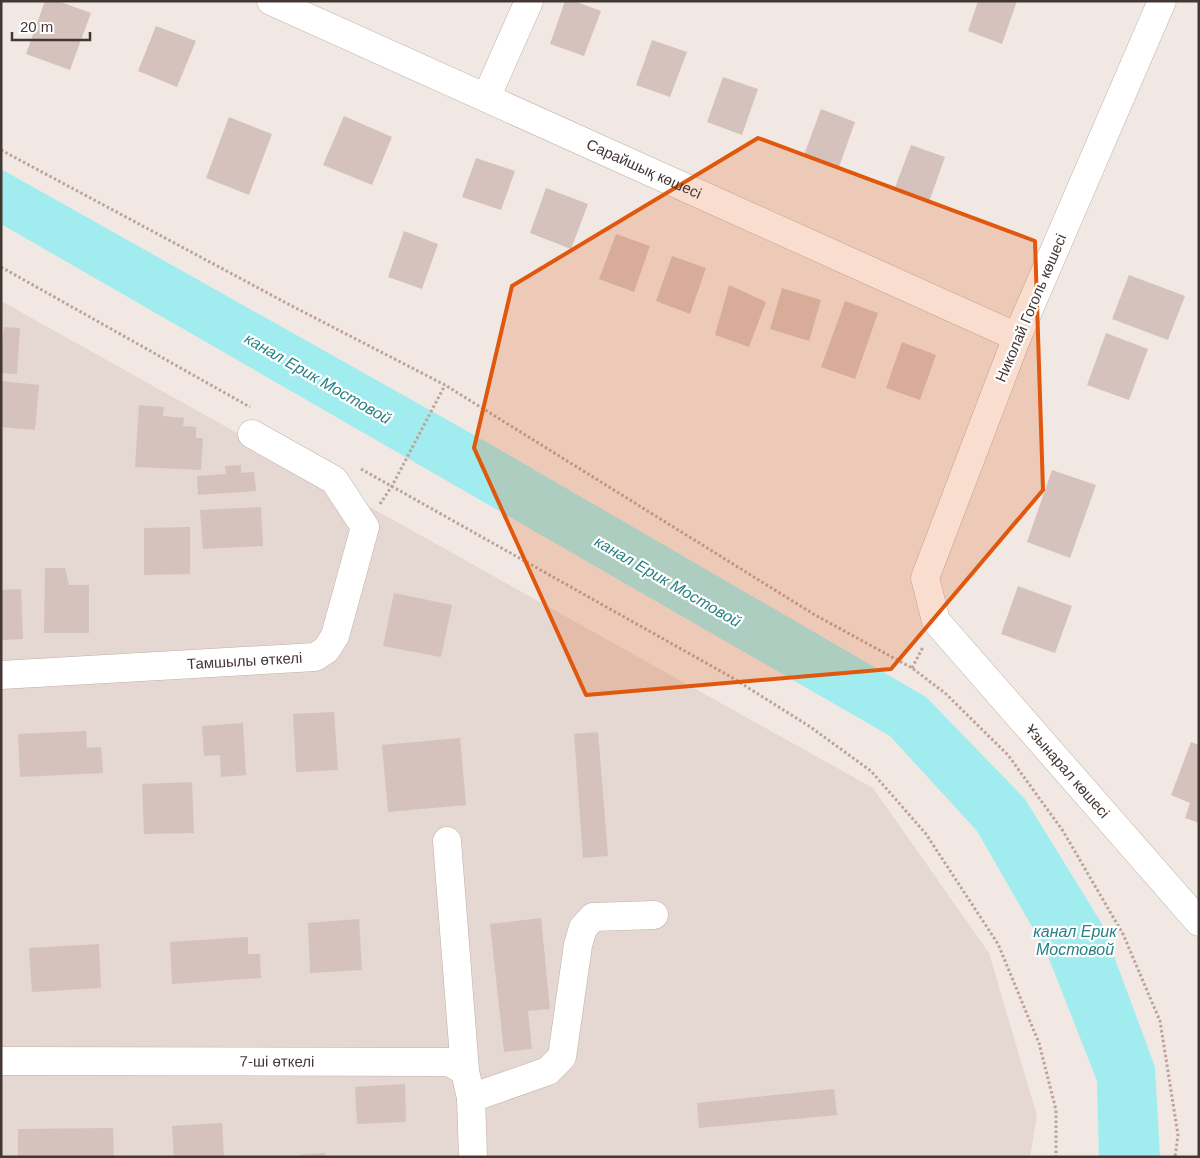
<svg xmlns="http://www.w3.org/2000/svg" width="1200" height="1158" viewBox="0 0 1200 1158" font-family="Helvetica,sans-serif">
	<rect width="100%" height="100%" fill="#f1e8e3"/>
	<!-- residential -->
	<path fill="#e5d7d1" d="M1,301L873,788L989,953L1037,1116L1030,1157H1Z"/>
	<!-- water -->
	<path fill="#a0ecee" d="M1,169L490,444L926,697L1025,799L1102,924L1155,1067L1160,1157H1099L1097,1081L1046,951L977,831L890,736L1,224Z"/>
	<!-- building -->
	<path fill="#d6c2bc" d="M45,1H58L91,13L70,70L26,54Z
		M565,1H574L601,11L584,56L550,44Z
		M978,1H1017L1002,44L968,31Z
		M156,26L196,41L177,87L138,71Z
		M652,40L687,52L670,97L636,85Z
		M723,77L758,89L742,135L707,122Z
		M821,109L855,122L839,167L804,155Z
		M344,116L392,137L372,185L323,165Z
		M229,117L272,134L249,195L206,178Z
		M911,145L945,157L929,202L894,190Z
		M476,158L515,171L501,210L462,197Z
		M546,188L588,204L571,249L530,233Z
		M404,231L438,244L422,289L388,277Z
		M616,234L650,246L634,292L599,279Z
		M672,256L706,268L690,314L656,301Z
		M1129,275L1185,296L1168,340L1112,319Z
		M729,285L766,302L749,347L715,335Z
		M782,288L821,300L809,341L770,329Z
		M845,301L878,313L855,379L821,367Z
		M4,327L20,328L17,374L1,373V337H3Z
		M1106,333L1148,349L1129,400L1087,385Z
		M902,342L936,355L920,400L886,388Z
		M1,381L39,385L35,430L1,427Z
		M139,405L164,407L163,416L184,418L183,426L196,427V438H203L201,470L135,467Z
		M241,465V473L254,472L256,491L198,495L197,476L226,474L225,466Z
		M1052,470L1096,485L1070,558L1027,542Z
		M261,507L263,546L203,549L200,510Z
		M190,527V574L144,575V528Z
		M45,568H65L69,585H89V633H44Z
		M1018,586L1072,606L1055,653L1001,634Z
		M21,589L23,639L1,640V590Z
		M394,593L452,605L441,657L383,646Z
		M334,712L338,770L296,772L293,714Z
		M243,723L246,775L221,777L220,755L204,756L202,726Z
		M86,731L87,748L101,747L103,773L20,777L18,734Z
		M598,732L608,856L583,858L574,734Z
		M460,738L466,805L388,812L382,745Z
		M1191,742L1199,745V823L1185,818L1190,803L1171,795Z
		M192,782L194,833L144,834L142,784Z
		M541,918L550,1009L528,1011L532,1049L504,1052L490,924Z
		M359,919L362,970L310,973L308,923Z
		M248,937V954H260L261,978L172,984L170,942Z
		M99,944L101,988L32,992L29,948Z
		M405,1084L406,1122L357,1124L355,1087Z
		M834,1089L837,1115L699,1128L697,1103Z
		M222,1123L224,1157H174L172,1126Z
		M113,1128L114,1157H18V1129Z
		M325,1153V1157H299V1155Z"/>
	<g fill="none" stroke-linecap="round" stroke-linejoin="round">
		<!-- minor casing -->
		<g stroke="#bfb0a9" stroke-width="29">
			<g id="minor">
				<path id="s1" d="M271,1L1017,337"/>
				<path id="s2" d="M1162,1L1017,337L925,578L936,621L1199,922"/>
				<path d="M486,98L529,1"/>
				<path id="s3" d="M1,675L315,657L326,650L335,636L365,527L334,480L252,434"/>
				<path d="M447,841L465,1071"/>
				<path id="s4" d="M1,1061L449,1062L465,1071L471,1098L473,1157"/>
				<path d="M471,1098L548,1071L562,1057L578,945L583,928L593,917L654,915"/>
			</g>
		</g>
		<!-- path -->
		<path stroke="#bea298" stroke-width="3" stroke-dasharray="2.5 2.5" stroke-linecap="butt" d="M1,150L290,305L445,385L815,615L912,668L945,693L1008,755L1063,831L1123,934L1160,1021L1178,1135L1175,1157
			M1,267L250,407
			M361,469L731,677L809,726L871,771L926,834L998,944L1039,1043L1056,1110V1157
			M380,504L392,486L445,385
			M912,668L923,647"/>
		<!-- minor -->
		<use href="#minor" stroke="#fff" stroke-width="28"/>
	</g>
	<!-- marked area -->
	<path fill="#e0570e" fill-opacity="0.2" stroke="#e0570e" stroke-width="4" stroke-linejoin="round" d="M758,138L1035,241L1043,490L891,669L586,695L474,448L512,286Z"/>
	<g text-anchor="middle" stroke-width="4.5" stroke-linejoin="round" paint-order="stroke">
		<!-- street labels -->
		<g font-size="15" fill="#433734" stroke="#fff">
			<text dy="5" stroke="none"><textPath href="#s1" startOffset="409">Сарайшық көшесі</textPath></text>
			<text transform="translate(1031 308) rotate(-67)" y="5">Николай Гоголь көшесі</text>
			<text dy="5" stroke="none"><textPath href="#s3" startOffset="244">Тамшылы өткелі</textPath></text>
			<text dy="5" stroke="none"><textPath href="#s2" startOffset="868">Ұзынарал көшесі</textPath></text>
			<text dy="5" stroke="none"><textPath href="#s4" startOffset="276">7-шi өткелi</textPath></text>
		</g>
		<!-- water labels -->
		<g font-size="16" font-style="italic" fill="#288285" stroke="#fff">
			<text transform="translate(318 378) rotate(30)" y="6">канал Ерик Мостовой</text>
			<text transform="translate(668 581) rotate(30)" y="6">канал Ерик Мостовой</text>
			<text x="1075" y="937">канал Ерик<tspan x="1075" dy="18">Мостовой</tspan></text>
		</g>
	</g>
	<!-- border -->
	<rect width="1200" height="1158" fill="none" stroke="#433734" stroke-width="5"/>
	<!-- scale -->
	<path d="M12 32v8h78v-8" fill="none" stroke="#433734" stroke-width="2.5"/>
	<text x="20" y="32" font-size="15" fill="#433734" stroke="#ffffff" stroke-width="4" paint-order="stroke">20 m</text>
</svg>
